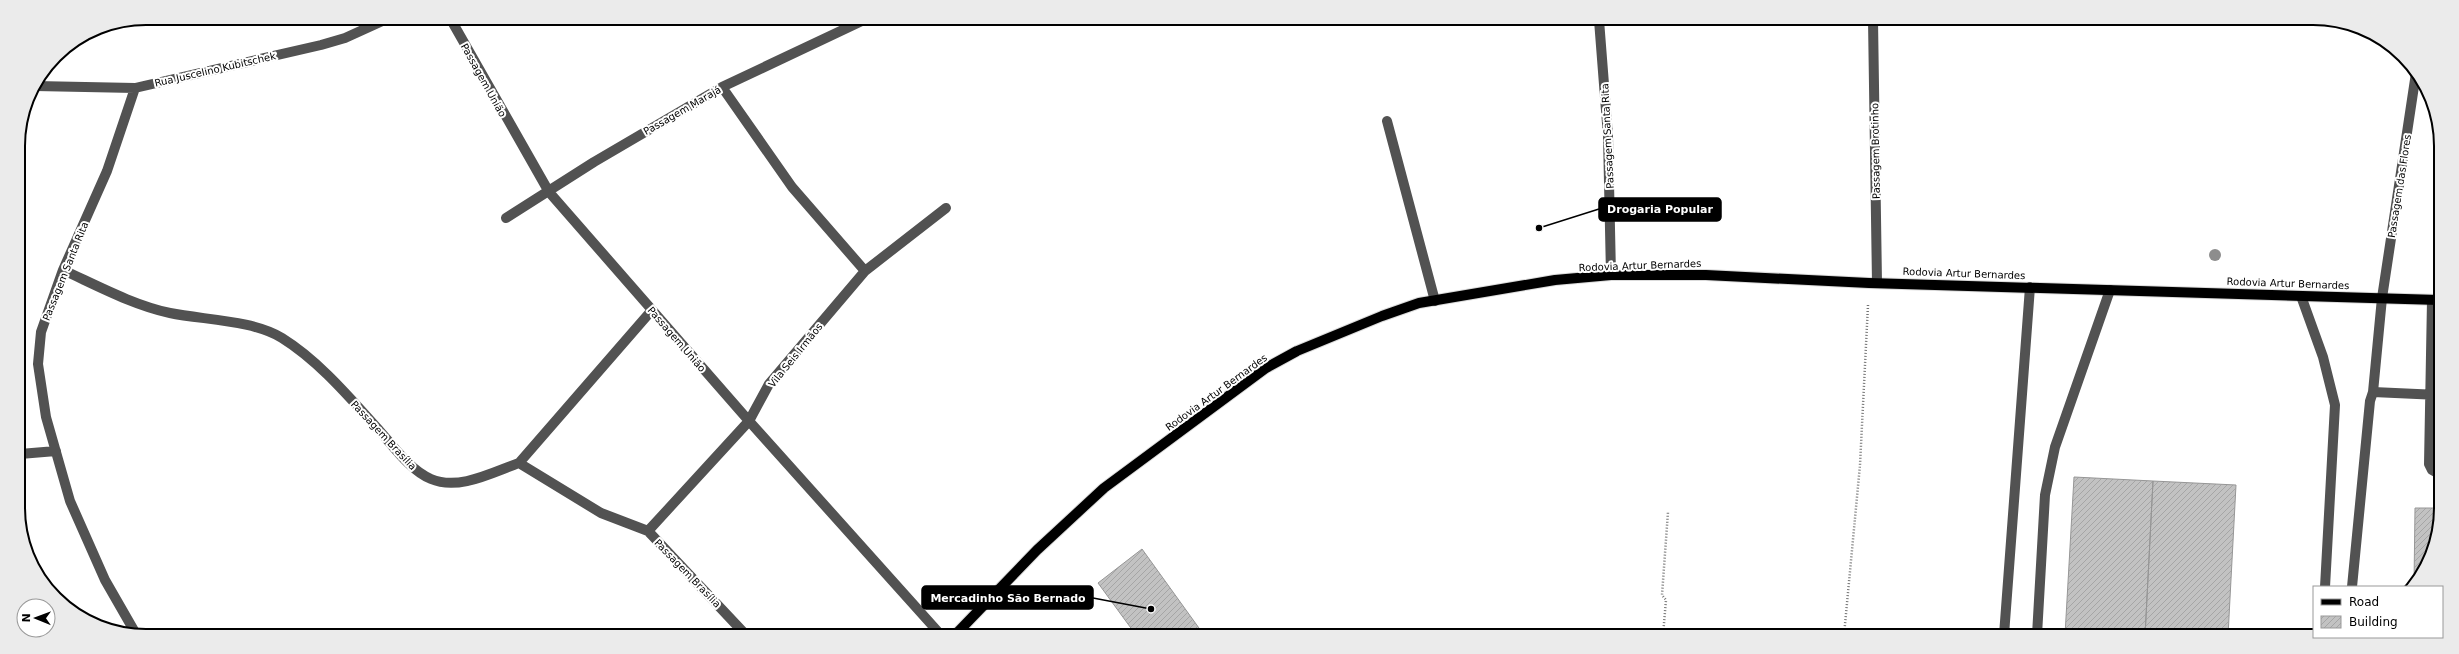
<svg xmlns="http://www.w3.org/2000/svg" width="2459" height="654" viewBox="0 0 2459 654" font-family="'DejaVu Sans',sans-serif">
	<defs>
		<pattern id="building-hatch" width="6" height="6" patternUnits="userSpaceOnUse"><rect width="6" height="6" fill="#c2c2c2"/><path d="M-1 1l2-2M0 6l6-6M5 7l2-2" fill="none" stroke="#a5a5a5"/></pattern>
	</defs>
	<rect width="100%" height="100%" fill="#fff"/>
	<!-- building -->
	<path fill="url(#building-hatch)" stroke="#969696" d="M2074,477L2153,481L2145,636L2065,635Z
		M2153,481L2236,485L2228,636H2145Z
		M2415,508H2439L2438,533L2424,572L2414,584Z
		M1142,549L1204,635H1136L1098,583Z"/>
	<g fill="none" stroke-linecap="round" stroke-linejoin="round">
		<!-- major casing -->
		<g stroke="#dbdbdb" stroke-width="12">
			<path id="major" d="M956,634L1037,550L1104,488L1266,368L1297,351L1382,316L1419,303L1555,280L1611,275H1706L1869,283L2439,300"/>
		</g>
		<!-- path -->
		<path stroke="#747474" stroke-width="2.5" stroke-dasharray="1 2" stroke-linecap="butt" d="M1663,635L1666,600L1662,595L1668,512
			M1844,635L1860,465L1868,305"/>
		<!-- minor -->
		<path stroke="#525252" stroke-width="10" d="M450,18L549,192L749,421L940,634
			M1599,20L1608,136L1611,275
			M1873,20L1877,283
			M35,86L135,88L321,45L345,38L389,18
			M722,87L792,187L865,271
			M135,88L107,171L63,270L41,332L38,364L46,417L70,501L105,580L136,634
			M1387,121L1435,301
			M506,218L594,162L722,87L866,19
			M63,270C98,286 133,305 170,313C204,320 253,320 282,338C319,361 350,398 379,430C394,447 410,470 431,479C459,491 493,472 519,463L601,513L648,531L745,634
			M2301,296L2323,357L2335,405L2325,587
			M2432,300L2429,464L2432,470L2439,474
			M2373,392L2439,395
			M20,454L56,451
			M519,463L652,310
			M648,531L749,421L769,384L865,271L946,208
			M2352,587L2370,401L2373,392L2382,298L2416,73
			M2004,635L2030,287
			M2037,635L2045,495L2055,447L2110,290"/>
		<!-- major -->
		<use href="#major" stroke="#000" stroke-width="10"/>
	</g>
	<!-- trees -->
	<circle fill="#8d8d8d" cx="2215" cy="255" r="6"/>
	<g text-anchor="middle" stroke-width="4" stroke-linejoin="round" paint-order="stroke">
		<!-- street labels -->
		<g font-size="10" fill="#000" stroke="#fff">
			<text transform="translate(215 69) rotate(-13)" y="4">Rua Juscelino Kubitschek</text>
			<text transform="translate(484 80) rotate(61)" y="4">Passagem União</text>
			<text transform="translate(682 110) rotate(-30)" y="4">Passagem Marajá</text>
			<text transform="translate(1607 136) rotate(-93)" y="4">Passagem Santa Rita</text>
			<text transform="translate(1875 151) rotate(-91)" y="4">Passagem Brotinho</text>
			<text transform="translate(2399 186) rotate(-81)" y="4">Passagem das Flores</text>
			<text transform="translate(1640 265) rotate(-2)" y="4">Rodovia Artur Bernardes</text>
			<text transform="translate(65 271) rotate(-68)" y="4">Passagem Santa Rita</text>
			<text transform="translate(1964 273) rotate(2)" y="4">Rodovia Artur Bernardes</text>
			<text transform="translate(2288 283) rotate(2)" y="4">Rodovia Artur Bernardes</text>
			<text transform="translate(677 339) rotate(49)" y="4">Passagem União</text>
			<text transform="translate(795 355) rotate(-51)" y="4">Vila Seis Irmãos</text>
			<text transform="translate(1216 392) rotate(-36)" y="4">Rodovia Artur Bernardes</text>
			<text transform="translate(384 435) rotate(47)" y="4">Passagem Brasília</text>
			<text transform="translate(688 573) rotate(46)" y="4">Passagem Brasília</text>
		</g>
	</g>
	<!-- crop -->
	<path d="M0 0H2459V654H0ZM146 25H2313A121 121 0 0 1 2434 146V508A121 121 0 0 1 2313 629H146A121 121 0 0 1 25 508V146A121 121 0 0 1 146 25Z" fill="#ebebeb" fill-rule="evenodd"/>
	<path fill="none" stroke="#000" stroke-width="2" d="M146 25H2313A121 121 0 0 1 2434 146V508A121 121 0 0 1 2313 629H146A121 121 0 0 1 25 508V146A121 121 0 0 1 146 25Z"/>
	<!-- callouts -->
	<path fill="none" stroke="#000" stroke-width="1.5" d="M1539 228L1599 209M1151 609L1093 598"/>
	<g fill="#000" stroke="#fff" stroke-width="1.5">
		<circle cx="1539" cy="228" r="4"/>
		<circle cx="1151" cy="609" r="4"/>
	</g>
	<g fill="#000" stroke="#000" stroke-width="1.5">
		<rect x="1599" y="198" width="122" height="23" rx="4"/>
		<rect x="922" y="586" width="171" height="23" rx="4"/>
	</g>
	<g font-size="11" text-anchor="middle" font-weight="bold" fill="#fff">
		<text x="1660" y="213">Drogaria Popular</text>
		<text x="1008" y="602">Mercadinho São Bernado</text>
	</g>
	<!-- legend -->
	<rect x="2313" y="586" width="130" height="52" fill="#ffffff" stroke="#999999"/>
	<rect x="2321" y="599" width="20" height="6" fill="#000000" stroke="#999999"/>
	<text x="2349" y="606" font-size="12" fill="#000000">Road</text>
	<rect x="2321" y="616" width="20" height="12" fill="url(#building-hatch)" stroke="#999999"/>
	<text x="2349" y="626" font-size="12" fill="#000000">Building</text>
	<!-- north arrow -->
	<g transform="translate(36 618) rotate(271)"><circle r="19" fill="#ffffff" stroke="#999999"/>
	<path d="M0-3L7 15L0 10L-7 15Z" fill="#000000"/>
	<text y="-6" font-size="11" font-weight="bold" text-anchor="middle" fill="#000000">N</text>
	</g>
</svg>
